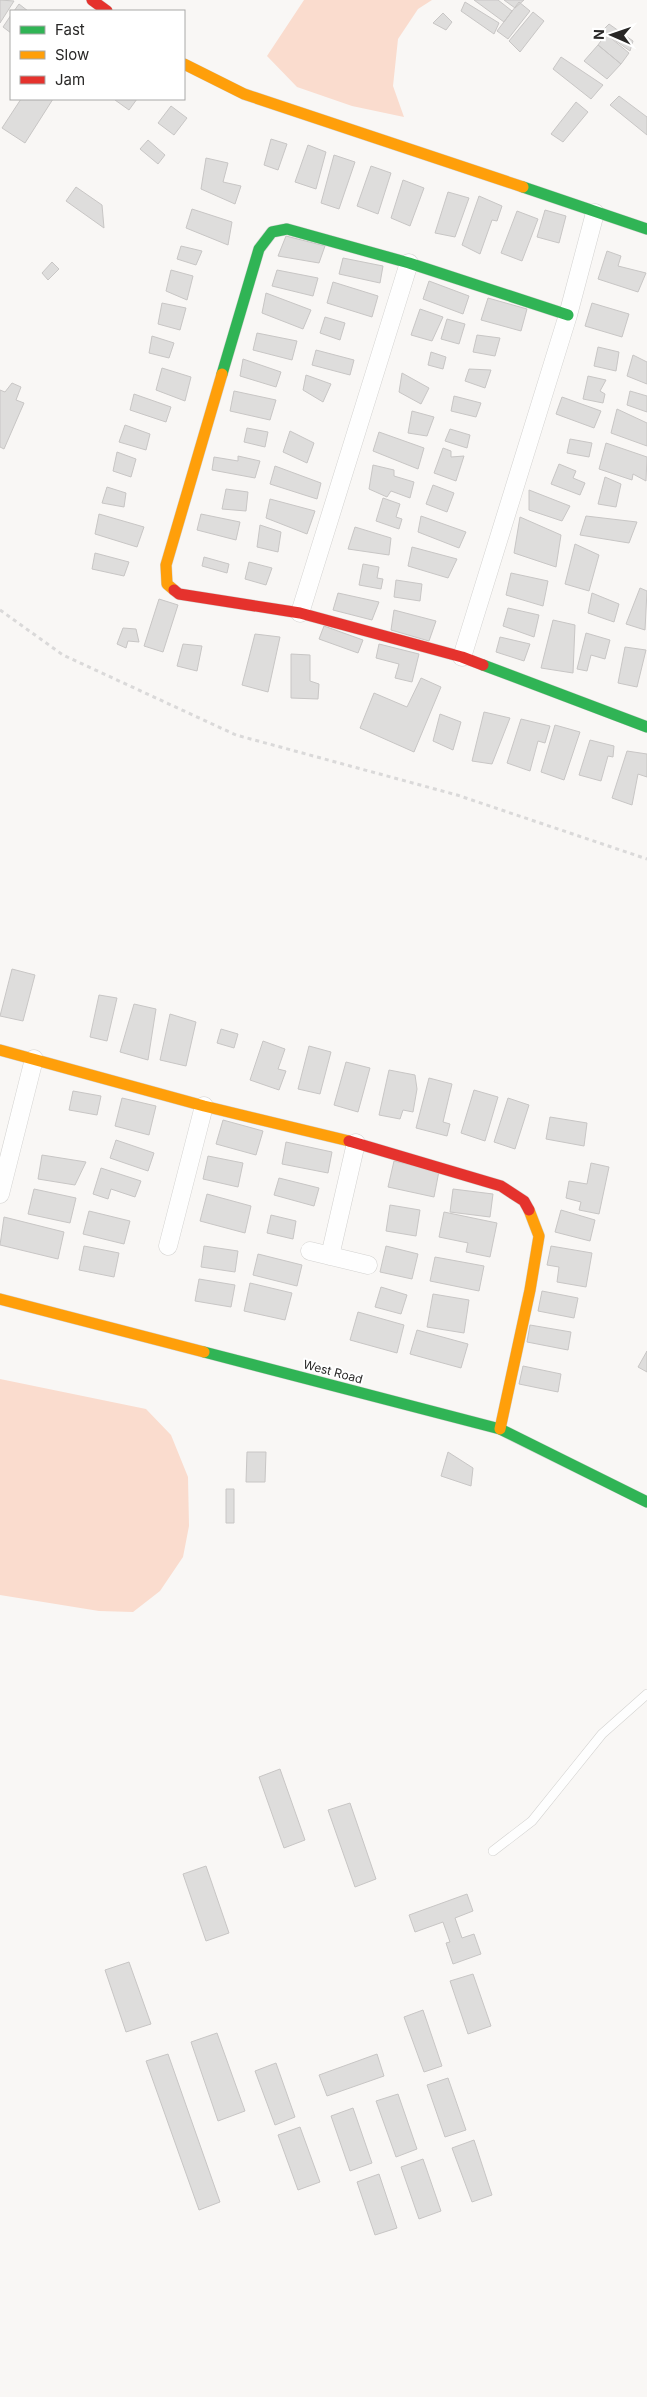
<svg xmlns="http://www.w3.org/2000/svg" width="647" height="2397" viewBox="0 0 647 2397" font-family="Inter,sans-serif">
	<rect width="100%" height="100%" fill="#f9f7f5"/>
	<!-- green -->
	<path fill="#fadcce" d="M304,0H432L418,9L398,39L393,86L404,117L352,106L297,87L267,56Z
		M0,1379L146,1409L171,1435L188,1477L189,1526L183,1557L160,1591L133,1612L99,1611L0,1595Z"/>
	<!-- building -->
	<path fill="#dedddc" stroke="#c8c6c5" d="M0,0L14,1L0,23Z
		M474,0H498L512,11L504,22Z
		M504,0H524L515,8Z
		M465,2L499,23L494,34L461,11Z
		M519,2L530,11L508,39L497,31Z
		M19,4L28,11H14Z
		M533,12L544,21L520,52L509,41Z
		M443,13L452,22L446,30L433,23Z
		M11,15V33L3,27Z
		M609,24L633,41L630,51L602,31Z
		M606,34L629,53L621,64L598,45Z
		M598,45L621,64L607,79L584,61Z
		M561,57L603,85L591,99L553,69Z
		M619,96L647,117V135L610,105Z
		M21,99H53L25,143L2,128Z
		M116,99H137L129,110L115,100Z
		M576,102L588,112L563,142L551,134Z
		M171,106L187,118L174,135L158,123Z
		M271,139L287,144L278,170L264,165Z
		M148,140L165,155L158,164L140,149Z
		M308,145L326,152L316,189L295,182Z
		M334,155L355,162L339,209L321,203Z
		M206,158L228,163L223,182L241,186L235,204L201,189Z
		M371,166L391,173L378,214L357,206Z
		M403,180L424,188L410,226L391,218Z
		M76,187L102,205L104,228L66,201Z
		M448,192L469,198L455,237L435,233Z
		M479,196L502,206L497,221L492,220L480,254L462,245Z
		M192,209L232,222L228,245L186,228Z
		M545,210L566,216L559,243L537,237Z
		M517,211L538,219L522,261L501,253Z
		M286,236L325,246L319,263L278,256Z
		M181,246L202,251L196,265L177,259Z
		M607,251L621,256L618,266L646,273L638,292L598,279Z
		M343,258L383,266L380,283L339,274Z
		M52,262L59,269L48,280L42,273Z
		M171,270L193,276L187,300L166,291Z
		M277,270L318,278L313,296L272,286Z
		M429,281L469,296L463,314L423,299Z
		M333,282L378,296L372,317L327,303Z
		M266,293L311,310L303,329L262,313Z
		M488,298L527,309L521,331L481,320Z
		M162,303L186,308L180,330L158,324Z
		M592,303L629,314L622,337L585,326Z
		M420,309L443,317L432,341L411,335Z
		M325,317L345,323L340,340L320,333Z
		M447,319L465,324L459,344L441,339Z
		M257,333L297,341L292,360L253,350Z
		M477,335L500,338L495,356L473,352Z
		M152,336L174,343L169,358L149,353Z
		M598,347L619,352L616,371L594,366Z
		M316,350L354,360L350,375L312,365Z
		M431,352L446,357L443,369L428,365Z
		M633,355L647,362V384L627,376Z
		M243,359L281,372L276,387L240,376Z
		M162,368L191,377L185,401L156,390Z
		M469,369L491,370L485,388L465,381Z
		M402,373L429,388L421,404L399,392Z
		M306,375L331,384L323,402L303,390Z
		M588,376L606,380L600,391L605,394L603,403L583,399Z
		M12,383L21,387L16,400L24,403L4,449L0,447V390L5,392Z
		M234,391L276,400L270,420L230,411Z
		M630,391L647,396V412L627,405Z
		M134,394L171,407L166,422L130,410Z
		M454,396L481,403L476,417L451,411Z
		M562,397L601,411L594,428L556,414Z
		M617,409L647,423V446L611,433Z
		M412,411L434,417L427,436L408,433Z
		M125,425L150,434L146,450L119,442Z
		M247,428L268,432L265,447L244,442Z
		M450,429L470,435L467,448L445,441Z
		M290,431L314,443L307,463L283,452Z
		M379,432L424,448L418,469L373,451Z
		M570,439L592,443L589,457L567,453Z
		M606,443L647,457L646,481L633,474L632,480L599,469Z
		M443,448L451,451V457L464,456L456,481L434,473Z
		M117,452L136,459L131,477L113,471Z
		M238,456L260,461L255,478L212,470L214,457L238,461Z
		M559,464L576,471L573,478L585,483L580,495L551,484Z
		M373,465L394,470V476L414,482L410,498L391,491L387,497L369,489Z
		M275,466L321,483L317,499L270,484Z
		M605,477L621,484L616,507L598,504Z
		M433,485L454,493L447,512L426,504Z
		M107,487L126,493L124,507L102,503Z
		M226,489L248,492L246,511L222,509Z
		M529,490L570,506L562,521L529,510Z
		M383,498L400,504L396,517L402,519L399,529L376,521Z
		M270,499L315,511L307,534L266,518Z
		M99,514L144,527L137,547L95,534Z
		M201,514L240,522L236,540L197,530Z
		M421,516L466,532L459,548L418,532Z
		M586,516L637,522L629,543L580,535Z
		M520,517L561,535L556,567L514,553Z
		M260,525L281,532L278,552L257,547Z
		M355,527L391,538L389,555L348,549Z
		M575,544L599,555L589,591L565,584Z
		M412,547L457,559L448,578L408,566Z
		M95,553L129,562L124,576L92,569Z
		M204,557L229,564L227,573L202,566Z
		M249,562L272,568L266,585L245,579Z
		M363,564L379,567L377,578L383,579L381,589L359,585Z
		M511,573L548,581L543,606L506,595Z
		M396,580L422,584L420,601L394,597Z
		M640,588L647,591L645,630L626,624Z
		M338,593L379,602L372,620L333,610Z
		M592,593L619,604L614,622L588,613Z
		M159,599L178,605L163,652L144,646Z
		M508,608L539,615L534,637L503,626Z
		M394,610L436,621L429,641L391,630Z
		M553,620L575,625L573,673L541,668Z
		M324,626L363,640L358,653L319,639Z
		M123,628L136,629L139,642L128,641L126,648L117,644Z
		M586,633L610,640L605,659L591,655L587,671L577,669Z
		M255,634L280,637L268,692L242,685Z
		M500,637L530,644L524,661L496,652Z
		M183,644L202,646L197,671L177,666Z
		M379,644L419,654L412,682L395,678L399,664L376,658Z
		M625,647L646,650L637,687L618,683Z
		M291,654L310,655V681L319,684L318,699L291,698Z
		M421,678L441,687L414,752L360,728L374,693L407,707Z
		M484,712L510,718L492,764L472,761Z
		M440,714L461,722L453,750L433,741Z
		M521,719L550,726L545,743L538,741L530,771L507,763Z
		M555,725L580,732L564,780L541,772Z
		M590,740L614,746L613,757L608,756L601,781L579,775Z
		M627,751L647,754V777L638,774L632,805L612,798Z
		M12,969L35,975L23,1021L0,1016Z
		M99,995L117,998L107,1041L90,1037Z
		M134,1004L156,1009L148,1060L120,1052Z
		M170,1014L196,1022L186,1066L160,1060Z
		M221,1029L238,1034L234,1048L217,1043Z
		M263,1041L285,1049L278,1069L286,1071L279,1090L250,1080Z
		M309,1046L331,1052L320,1094L298,1089Z
		M346,1062L370,1068L358,1112L334,1105Z
		M389,1070L415,1075L417,1089L413,1112L403,1110L400,1119L379,1115Z
		M429,1078L452,1084L443,1122L450,1124L447,1136L416,1128Z
		M474,1090L498,1097L485,1141L461,1133Z
		M73,1091L101,1096L97,1115L69,1110Z
		M122,1098L156,1106L149,1135L115,1126Z
		M508,1098L529,1105L515,1149L494,1142Z
		M550,1117L587,1123L584,1146L546,1139Z
		M223,1120L263,1131L256,1155L216,1144Z
		M116,1140L154,1153L148,1171L110,1158Z
		M286,1142L332,1152L328,1173L282,1164Z
		M42,1155L86,1162L75,1185L38,1179Z
		M208,1156L243,1163L238,1187L203,1179Z
		M394,1161L439,1171L434,1197L388,1187Z
		M591,1163L609,1167L599,1214L579,1210L581,1202L566,1198L569,1181L587,1184Z
		M101,1168L141,1181L135,1197L111,1189L108,1199L93,1194Z
		M279,1178L319,1188L314,1206L274,1195Z
		M34,1189L76,1198L70,1223L28,1214Z
		M453,1189L493,1194L490,1217L450,1212Z
		M207,1194L251,1206L245,1233L200,1221Z
		M390,1205L420,1210L416,1236L386,1231Z
		M561,1210L595,1220L590,1241L555,1232Z
		M89,1211L130,1221L124,1244L83,1234Z
		M444,1212L497,1223L490,1257L466,1252L468,1243L439,1237Z
		M271,1215L296,1221L293,1239L267,1233Z
		M4,1217L64,1232L58,1259L0,1245Z
		M84,1246L119,1253L114,1277L79,1270Z
		M204,1246L238,1251L235,1272L201,1267Z
		M386,1246L418,1254L412,1279L380,1272Z
		M551,1246L592,1253L586,1287L557,1282L559,1267L547,1265Z
		M258,1254L302,1265L297,1286L253,1275Z
		M435,1257L484,1266L479,1291L430,1281Z
		M199,1279L235,1285L231,1307L195,1301Z
		M250,1283L292,1293L285,1320L244,1311Z
		M381,1287L407,1295L401,1314L375,1307Z
		M542,1291L578,1298L574,1318L538,1311Z
		M433,1294L469,1300L464,1333L427,1327Z
		M358,1312L404,1325L397,1353L350,1340Z
		M530,1325L571,1332L568,1350L527,1342Z
		M417,1330L468,1344L461,1368L410,1354Z
		M647,1351V1372L638,1367Z
		M523,1366L561,1374L558,1392L519,1384Z
		M247,1452H266L265,1482H246Z
		M448,1452L473,1468L471,1486L441,1476Z
		M226,1489H234V1523H226Z
		M280,1769L305,1840L284,1848L259,1777Z
		M350,1803L376,1879L355,1887L328,1810Z
		M206,1866L229,1933L206,1941L183,1874Z
		M467,1894L473,1911L455,1918L462,1938L474,1934L481,1954L453,1964L446,1943L450,1942L443,1922L415,1932L409,1915Z
		M129,1962L151,2024L126,2032L105,1970Z
		M473,1974L491,2026L468,2034L450,1981Z
		M423,2010L442,2066L424,2072L404,2017Z
		M217,2033L245,2111L218,2121L191,2042Z
		M168,2054L220,2202L199,2210L146,2061Z
		M377,2054L384,2076L327,2096L319,2075Z
		M276,2063L295,2117L275,2125L255,2071Z
		M448,2078L466,2130L445,2137L427,2085Z
		M398,2094L417,2149L396,2157L376,2101Z
		M353,2108L372,2163L350,2171L331,2116Z
		M300,2127L320,2182L298,2190L278,2135Z
		M474,2140L492,2195L472,2202L452,2148Z
		M423,2159L441,2211L419,2219L401,2167Z
		M379,2174L397,2228L375,2235L357,2182Z"/>
	<g fill="none" stroke-linecap="round" stroke-linejoin="round">
		<!-- lane casing -->
		<g stroke="#d3d2d0" stroke-width="10">
			<path id="lane" d="M493,1851L532,1821L602,1734L647,1694"/>
		</g>
		<!-- street casing -->
		<g stroke="#d3d2d0" stroke-width="19">
			<path id="street" d="M300,613L409,263
				M462,657L568,315L595,213
				M0,1194L34,1059
				M168,1246L204,1106
				M310,1251L368,1265
				M330,1256L356,1143"/>
		</g>
		<!-- fast casing -->
		<g stroke="#d3d2d0" stroke-width="12">
			<path id="fast" d="M523,187L647,229
				M222,374L259,249L272,232L287,229L409,263L568,315
				M483,665L647,727
				M204,1352L500,1429L647,1502"/>
		</g>
		<!-- slow casing -->
		<g stroke="#d3d2d0" stroke-width="12">
			<path id="slow" d="M184,64L244,94L523,187
				M174,590L167,584L166,565L222,374
				M0,1050L204,1106L349,1141
				M0,1299L204,1352
				M500,1429L530,1290L539,1236L529,1210"/>
		</g>
		<!-- jam casing -->
		<g stroke="#d3d2d0" stroke-width="12">
			<path id="jam" d="M92,0L107,11
				M174,590L179,594L300,613L462,657L483,665
				M349,1141L501,1186L524,1201L529,1210"/>
		</g>
		<!-- path -->
		<path stroke="#dad9d9" stroke-width="3" stroke-dasharray="4 4" stroke-linecap="butt" d="M0,610L63,655L236,735L457,795L647,859"/>
		<!-- lane -->
		<use href="#lane" stroke="#fefefe" stroke-width="9"/>
		<!-- street -->
		<use href="#street" stroke="#fefefe" stroke-width="18"/>
		<!-- fast -->
		<use href="#fast" stroke="#30b455" stroke-width="11"/>
		<!-- slow -->
		<use href="#slow" stroke="#ff9f0a" stroke-width="11"/>
		<!-- jam -->
		<use href="#jam" stroke="#e5322d" stroke-width="11"/>
	</g>
	<g text-anchor="middle" stroke-width="4" stroke-linejoin="round" paint-order="stroke">
		<!-- street labels -->
		<g font-size="12" fill="#282726" stroke="#fff">
			<text transform="translate(333 1372) rotate(15)" y="4">West Road</text>
		</g>
	</g>
	<!-- legend -->
	<rect x="10" y="10" width="175" height="90" fill="#ffffff" stroke="#a9a9a8"/>
	<rect x="20" y="26" width="25" height="8" fill="#30b455" stroke="#a9a9a8"/>
	<text x="55" y="35" font-size="15" fill="#282726">Fast</text>
	<rect x="20" y="51" width="25" height="8" fill="#ff9f0a" stroke="#a9a9a8"/>
	<text x="55" y="60" font-size="15" fill="#282726">Slow</text>
	<rect x="20" y="76" width="25" height="8" fill="#e5322d" stroke="#a9a9a8"/>
	<text x="55" y="85" font-size="15" fill="#282726">Jam</text>
	<!-- north arrow -->
	<g transform="translate(612 35) rotate(272)" stroke="#ffffff" stroke-width="4" paint-order="stroke">
	<path d="M0-4L9 19L0 12L-9 19Z" fill="#282726"/>
	<text y="-8" font-size="14" font-weight="bold" text-anchor="middle" fill="#282726">N</text>
	</g>
</svg>
